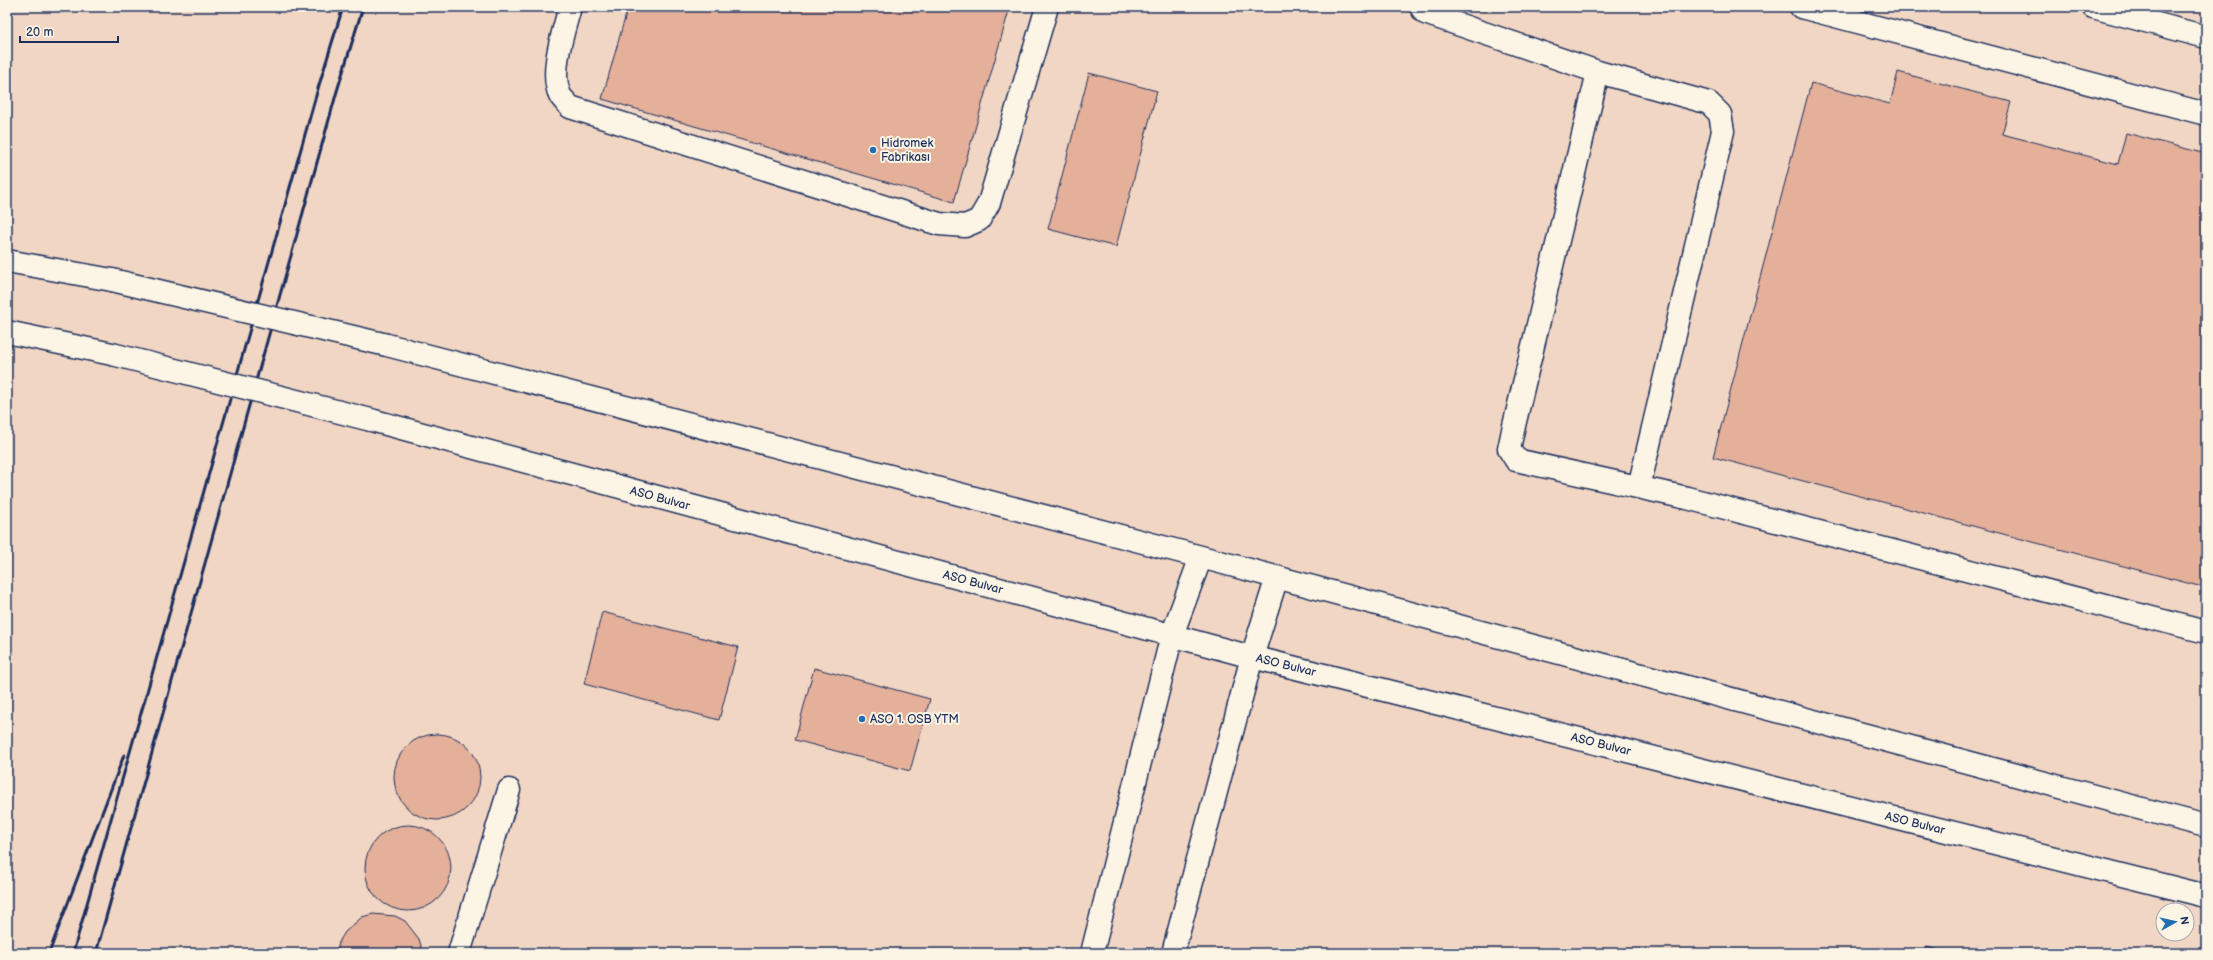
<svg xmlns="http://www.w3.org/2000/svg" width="2213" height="960" viewBox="0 0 2213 960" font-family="'Balsamiq Sans',sans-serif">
	<rect width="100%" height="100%" fill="#f7e7d6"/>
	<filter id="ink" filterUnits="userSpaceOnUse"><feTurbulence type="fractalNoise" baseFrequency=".025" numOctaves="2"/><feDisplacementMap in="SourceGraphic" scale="8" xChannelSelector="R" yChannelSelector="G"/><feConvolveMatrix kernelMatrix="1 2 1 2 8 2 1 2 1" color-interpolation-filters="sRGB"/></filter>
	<g filter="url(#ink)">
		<!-- built -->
		<path fill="#f2d6c4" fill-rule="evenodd" d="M7,7H2206V953H7ZM2163,910H2187V934H2163Z"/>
		<!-- building -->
		<path fill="#e5b09a" stroke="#1b2f5e" d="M628,7H1010L954,202L602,99Z
			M1898,72L2011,102L2002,134L2118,164L2126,133L2206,154V588L1713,457L1811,83L1890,104Z
			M1089,73L1157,91L1116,247L1048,229Z
			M602,612L738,647L719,720L584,684Z
			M814,668L930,699L910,771L795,740Z
			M394 777a43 43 0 1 1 86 0a43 43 0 1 1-86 0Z
			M365 868a43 43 0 1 1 86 0a43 43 0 1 1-86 0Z
			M373,914L395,916L405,921L419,939L423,953H337L339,942L345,932L362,917Z
			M1927,947L1951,953H1926Z"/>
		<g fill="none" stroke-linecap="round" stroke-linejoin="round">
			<!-- minor casing -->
			<g stroke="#1b2f5e" stroke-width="25">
				<path id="minor" d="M570,7C564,30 549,72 560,95C562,99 567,103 570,107L939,224L965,226L979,220L989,203L1047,7
					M1421,7L1425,13L1598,72L1709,103L1720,114L1723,131L1639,487
					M1801,7L2206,114
					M2093,7L2206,37
					M1598,72L1513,430L1509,449L1516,460L1687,498L2206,632
					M7,261L112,280
					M7,332L112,354
					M387,345L1201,557L2206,826
					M371,420L1252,657L2206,896
					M459,953L509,790
					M1092,953L1172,635L1201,557
					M1173,953L1252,657L1277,577"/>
			</g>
			<!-- minor -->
			<use href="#minor" stroke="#fcf5e5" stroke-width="22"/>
			<!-- rail -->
			<path stroke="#1b2f5e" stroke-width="3" d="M49,953L124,755
				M73,953L319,85L343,7
				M96,953L337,91L363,7"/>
			<!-- minor-bridge casing -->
			<g stroke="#1b2f5e" stroke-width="25" stroke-linecap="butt">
				<path id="minor-bridge" d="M112,280L387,345
					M112,354L371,420"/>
			</g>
			<!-- minor-bridge -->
			<use href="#minor-bridge" stroke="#fcf5e5" stroke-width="22"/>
		</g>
	</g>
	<!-- markers -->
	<g fill="#1f6fb2" stroke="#fcf5e5" stroke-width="1.5">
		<circle cx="873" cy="150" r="4"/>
		<circle cx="862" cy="719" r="4"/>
	</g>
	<g text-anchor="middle" stroke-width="4" stroke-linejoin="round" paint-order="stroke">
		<!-- poi labels -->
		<g font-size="12" fill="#1b2f5e" stroke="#fcf5e5" text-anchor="start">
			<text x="881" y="147">Hidromek<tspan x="881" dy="14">Fabrikası</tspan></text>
			<text x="870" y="723">ASO 1. OSB YTM</text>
		</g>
		<!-- street labels -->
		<g font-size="12" fill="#1b2f5e" stroke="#fcf5e5">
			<text transform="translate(660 498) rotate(15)" y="4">ASO Bulvar</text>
			<text transform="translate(973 582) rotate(15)" y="4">ASO Bulvar</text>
			<text transform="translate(1286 665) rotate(14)" y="4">ASO Bulvar</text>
			<text transform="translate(1601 744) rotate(14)" y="4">ASO Bulvar</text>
			<text transform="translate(1915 823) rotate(14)" y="4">ASO Bulvar</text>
		</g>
	</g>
	<!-- margin -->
	<rect width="2213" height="960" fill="none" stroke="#fcf5e5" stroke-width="24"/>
	<rect x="12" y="12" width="2189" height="936" fill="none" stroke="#1b2f5e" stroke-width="1.5" filter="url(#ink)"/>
	<!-- north arrow -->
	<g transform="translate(2175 922) rotate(82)"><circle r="19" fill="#fcf5e5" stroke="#a2a6af"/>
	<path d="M0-3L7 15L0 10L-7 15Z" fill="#1f6fb2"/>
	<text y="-6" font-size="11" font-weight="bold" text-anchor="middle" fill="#1b2f5e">N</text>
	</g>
	<!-- scale -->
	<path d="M20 36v6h98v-6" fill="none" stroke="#1b2f5e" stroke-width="2"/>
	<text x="26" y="36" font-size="12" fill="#1b2f5e" stroke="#fcf5e5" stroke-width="3" paint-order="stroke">20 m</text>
</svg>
